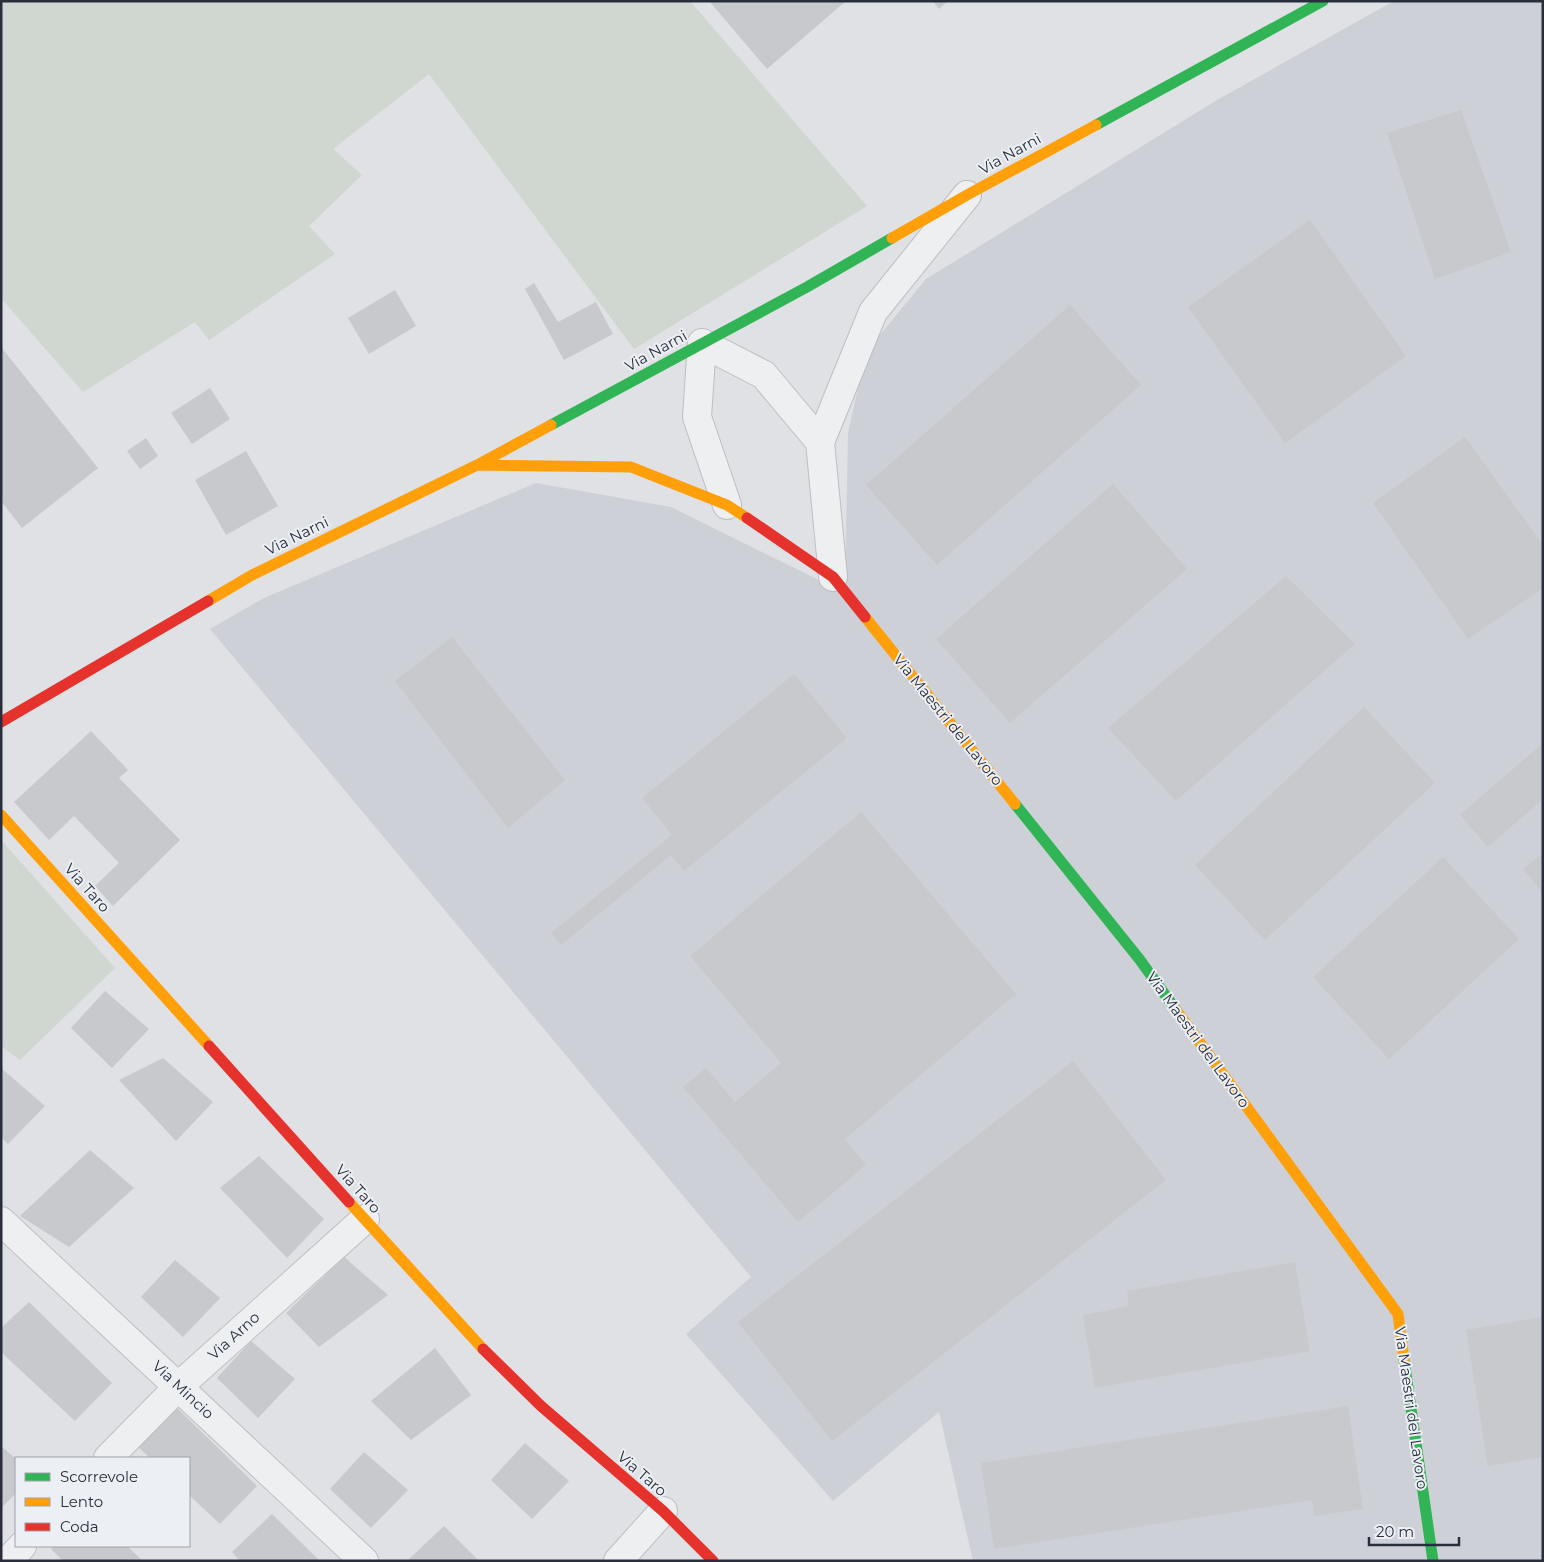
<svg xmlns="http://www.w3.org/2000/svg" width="1544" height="1562" viewBox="0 0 1544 1562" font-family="Montserrat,sans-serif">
	<rect width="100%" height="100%" fill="#dfe1e4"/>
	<!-- built -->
	<path fill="#cdd0d7" d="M1394,1H1543V1561H973L939,1412L833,1501L686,1334L751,1277L210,629L264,598L536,483L671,507L845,593L848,433L866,352L926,279L1217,100Z"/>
	<!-- green -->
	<path fill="#cfd7d0" d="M1,1H690L867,206L634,349L429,74L333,149L362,175L309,226L335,254L209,340L195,322L83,392L1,298Z
		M1,840L115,968L20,1060L1,1046Z"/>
	<!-- building -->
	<path fill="#c7c9cc" d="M709,1H846L767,69Z
		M933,1H948L939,9Z
		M1461,110L1511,252L1435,279L1387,133Z
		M1310,220L1406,356L1285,443L1188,307Z
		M534,283L558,322L596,302L613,334L564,360L525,289Z
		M395,290L416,326L369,354L348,318Z
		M1070,305L1141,385L937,565L866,485Z
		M1,347L98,468L22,528L1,501Z
		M210,388L230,419L192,444L171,413Z
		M1465,437L1543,545V588L1468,639L1373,503Z
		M146,438L158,456L140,469L127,451Z
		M246,451L278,506L226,535L195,480Z
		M1113,484L1187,569L1010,723L936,639Z
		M1286,576L1355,644L1176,801L1108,728Z
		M452,637L565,780L508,828L395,681Z
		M794,674L847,738L684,871L671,855L561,945L551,933L672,835L642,798Z
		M1364,707L1435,783L1265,940L1195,865Z
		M91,731L128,770L119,778L180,840L113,906L95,886L119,863L74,816L49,840L14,802Z
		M1543,743V799L1488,847L1460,815Z
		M861,812L1016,994L845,1139L866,1165L798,1222L683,1087L706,1068L735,1102L781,1063L690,956Z
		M1543,853V893L1523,869Z
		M1443,857L1519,939L1389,1059L1313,977Z
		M105,991L149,1029L112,1068L71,1028Z
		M163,1058L213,1102L176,1141L119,1080Z
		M1073,1061L1166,1180L832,1441L738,1322Z
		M1,1068L45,1106L8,1144L1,1137Z
		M90,1150L134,1188L69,1247L20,1216Z
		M259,1156L324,1219L287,1258L220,1188Z
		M344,1257L388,1295L319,1347L286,1313Z
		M175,1260L220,1298L183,1337L141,1297Z
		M1295,1262L1310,1351L1095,1388L1083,1315L1129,1306L1127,1291Z
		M29,1302L112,1383L75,1421L1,1352V1328Z
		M1543,1317V1457L1488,1466L1466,1330Z
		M251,1341L295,1379L258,1418L217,1378Z
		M435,1348L471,1395L411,1440L371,1401Z
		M174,1405L257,1486L220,1524L189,1495V1458H150L134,1443Z
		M1348,1406L1363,1509L1314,1516L1312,1500L994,1549L981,1463Z
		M525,1443L569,1481L532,1519L491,1480Z
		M1,1446L16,1459V1493L1,1508Z
		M364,1452L408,1490L371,1528L330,1489Z
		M272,1514L320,1561H240L232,1552Z
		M444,1526L479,1561H407Z
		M54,1546H127L143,1561H63L51,1549Z"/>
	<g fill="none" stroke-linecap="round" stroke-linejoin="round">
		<!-- street casing -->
		<g stroke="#bdbfc2" stroke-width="30">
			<path id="street" d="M727,505L697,417L702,343L764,375L820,442
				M833,577L820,442L873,312L967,195
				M1,1221L364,1561
				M108,1458L179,1386L365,1219
				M8,1561L22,1546
				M618,1561L663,1511"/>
		</g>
		<!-- street -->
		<use href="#street" stroke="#eeeff0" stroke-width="28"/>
		<!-- fast -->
		<path stroke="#30b455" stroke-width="11" d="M1096,125L1323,1
			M551,425L807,287L892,238
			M1015,804L1140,960L1176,1010
			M1404,1360L1433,1561"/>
		<!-- slow -->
		<path stroke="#ff9f0a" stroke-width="11" d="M892,238L967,195L1096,125
			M477,465L631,467L727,505L747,518
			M208,601L252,575L477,465L551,425
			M865,617L1015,804
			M1,815L209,1046
			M1176,1010L1398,1314L1404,1360
			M349,1202L483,1349"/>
		<!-- jam -->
		<path stroke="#e5322d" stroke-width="11" d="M747,518L833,577L865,617
			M1,722L208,601
			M209,1046L349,1202
			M483,1349L541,1406L663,1511L713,1561"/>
	</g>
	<g text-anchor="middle" stroke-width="4" stroke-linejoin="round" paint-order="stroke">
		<!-- street labels -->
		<g font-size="15" fill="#282e3b" stroke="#eceff4">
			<text transform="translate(1010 154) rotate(-29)" y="5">Via Narni</text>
			<text transform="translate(656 351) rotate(-29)" y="5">Via Narni</text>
			<text transform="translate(297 536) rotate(-26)" y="5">Via Narni</text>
			<text transform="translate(948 720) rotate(51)" y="5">Via Maestri del Lavoro</text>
			<text transform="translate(87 888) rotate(48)" y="5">Via Taro</text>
			<text transform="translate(1198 1040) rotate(54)" y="5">Via Maestri del Lavoro</text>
			<text transform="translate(358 1189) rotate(48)" y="5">Via Taro</text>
			<text transform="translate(234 1336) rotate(-42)" y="5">Via Arno</text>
			<text transform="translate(183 1390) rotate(43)" y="5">Via Mincio</text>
			<text transform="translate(1411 1408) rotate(82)" y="5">Via Maestri del Lavoro</text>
			<text transform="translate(642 1474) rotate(41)" y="5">Via Taro</text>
		</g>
	</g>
	<!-- border -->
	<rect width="1544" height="1562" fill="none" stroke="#282e3b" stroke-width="5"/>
	<!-- legend -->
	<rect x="15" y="1457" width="175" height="90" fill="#eceff4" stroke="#9ea2aa"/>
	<rect x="25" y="1473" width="25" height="8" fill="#30b455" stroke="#9ea2aa"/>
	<text x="60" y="1482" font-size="15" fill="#282e3b">Scorrevole</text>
	<rect x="25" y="1498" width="25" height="8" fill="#ff9f0a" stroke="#9ea2aa"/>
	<text x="60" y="1507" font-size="15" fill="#282e3b">Lento</text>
	<rect x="25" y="1523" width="25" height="8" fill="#e5322d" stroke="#9ea2aa"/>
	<text x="60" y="1532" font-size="15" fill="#282e3b">Coda</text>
	<!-- scale -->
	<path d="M1369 1537v8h90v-8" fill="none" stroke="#282e3b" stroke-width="2.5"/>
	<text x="1376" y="1537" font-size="15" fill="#282e3b" stroke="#eceff4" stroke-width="4" paint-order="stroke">20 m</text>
</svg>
